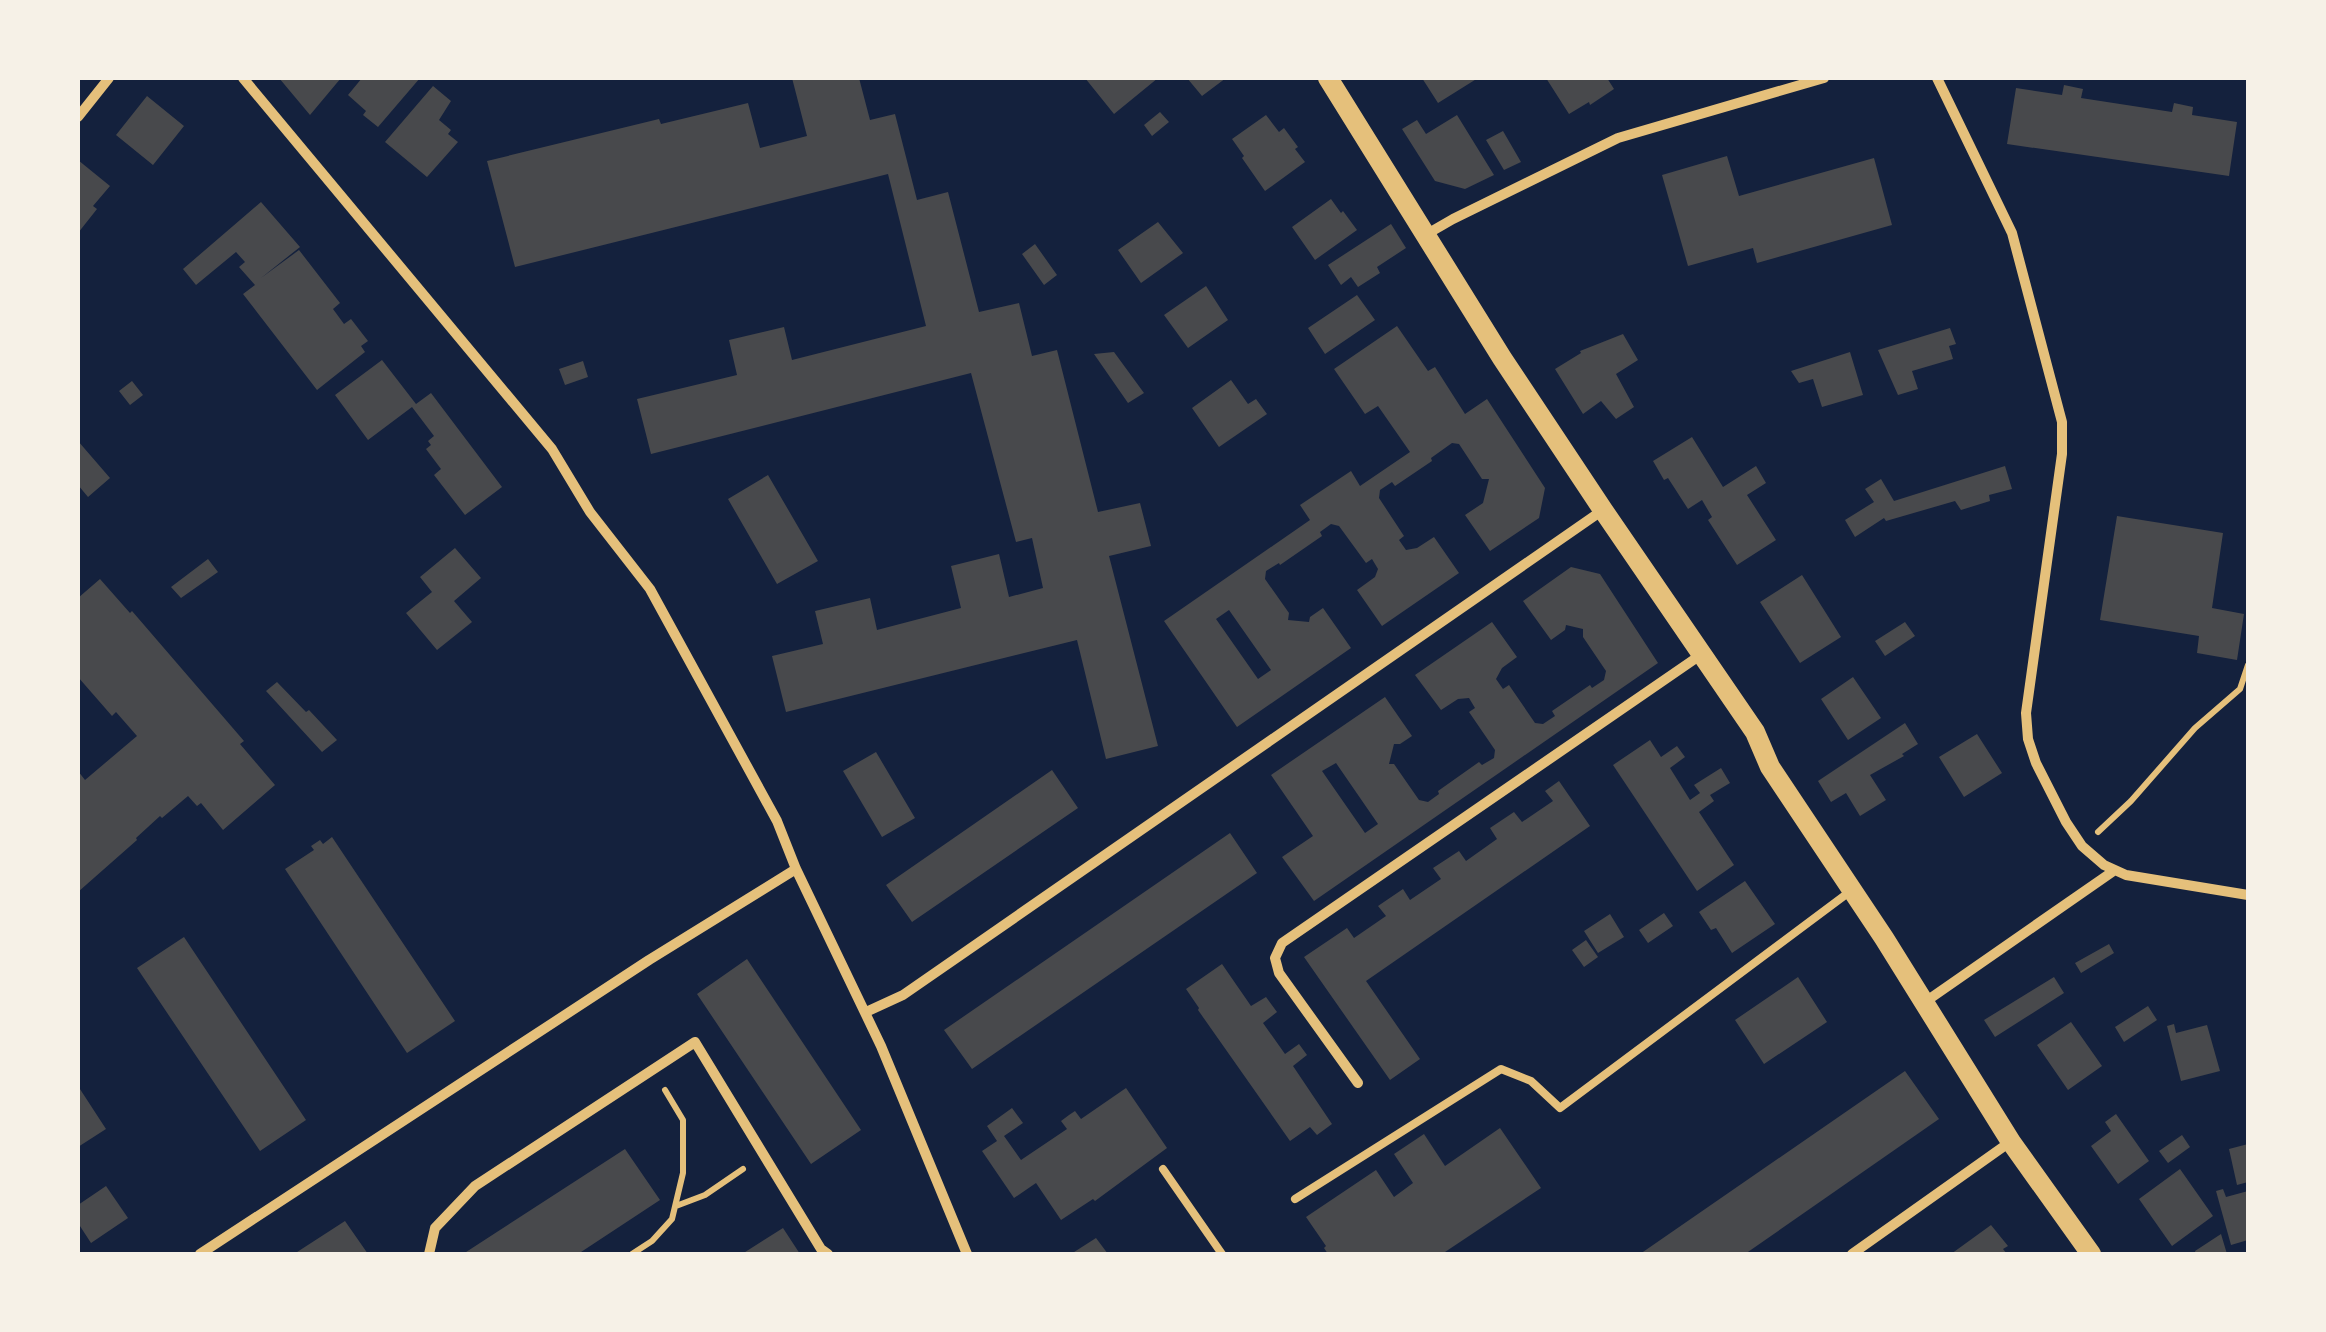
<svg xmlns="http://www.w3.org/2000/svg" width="2326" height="1332" viewBox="0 0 2326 1332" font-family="'DejaVu Sans',sans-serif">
	<rect width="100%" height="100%" fill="#14213d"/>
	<!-- building -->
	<path fill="#48494c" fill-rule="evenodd" d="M279,78H341L310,115Z
		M362,78H420L378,127L363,115L366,111L348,95Z
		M792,78H859L870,120L895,114L917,200L948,192L979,312L1019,303L1032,356L1057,350L1098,512L1140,503L1151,546L1109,556L1158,746L1106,759L1077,640L786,712L772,656L823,644L815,611L870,598L877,630L961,608L951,566L999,554L1009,597L1043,588L1032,538L1016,542L971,373L651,454L637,399L737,375L729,340L784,327L792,360L926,326L888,174L515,267L487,161L659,119L661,124L748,103L760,148L807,136Z
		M1085,78H1158L1114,114Z
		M1187,78H1226L1202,96Z
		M1422,78H1478L1438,103Z
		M1546,78H1607L1614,89L1590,105L1589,102L1569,114Z
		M2064,85L2083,89L2081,98L2172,112L2174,103L2193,107L2192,115L2237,122L2229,176L2007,144L2016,88L2062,95Z
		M433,86L451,101L439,120L451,130L448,134L458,142L427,177L385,142Z
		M147,96L184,126L153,165L116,135Z
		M1160,112L1169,122L1152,136L1144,125Z
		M1266,115L1279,132L1284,128L1298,147L1295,149L1305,162L1265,191L1242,158L1244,156L1232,139Z
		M1457,115L1494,175L1465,189L1435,181L1402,129L1417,120L1426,134Z
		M1503,131L1521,162L1504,170L1486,140Z
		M1727,156L1739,196L1874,158L1892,225L1757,263L1753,248L1688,266L1662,175Z
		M78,160L110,186L93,206L97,209L78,233Z
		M1331,199L1341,213L1343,211L1357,230L1315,260L1292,227Z
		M261,202L300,247L261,278L299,250L340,303L333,309L344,324L351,319L368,341L361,346L365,352L317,390L243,294L255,285L239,267L245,262L236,252L196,285L183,269Z
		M1158,222L1183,253L1141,283L1118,250Z
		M1391,224L1406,248L1377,267L1380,273L1358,287L1351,277L1341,285L1328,265Z
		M1035,244L1057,275L1044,285L1022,254Z
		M1206,286L1228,320L1188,348L1164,315Z
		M1357,295L1375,320L1325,354L1308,328Z
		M1397,326L1428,371L1435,367L1465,414L1487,399L1545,488L1539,518L1490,551L1465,515L1483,503L1489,479H1482L1459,444L1452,443L1431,458L1432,461L1395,486L1392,482L1380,490L1379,498L1404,536L1399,540L1406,550L1417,548L1434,537L1459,573L1382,626L1357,590L1375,577L1378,569L1372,559L1366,563L1339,526L1331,524L1320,532L1322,536L1280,565L1279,563L1266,571L1265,579L1289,613L1288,620L1309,622L1310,617L1323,608L1351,648L1237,727L1164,621L1310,520L1300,505L1351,471L1360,486L1410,452L1378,406L1365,414L1334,369ZM1229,610L1271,670L1258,679L1216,619Z
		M1950,328L1956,344L1949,346L1953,359L1912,371L1918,389L1898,395L1878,350Z
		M1623,334L1638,360L1616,374L1634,407L1616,419L1601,401L1583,414L1555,369L1581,353L1580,351Z
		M1114,352L1144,393L1128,403L1094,354Z
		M1850,352L1863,395L1822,407L1813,379L1799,383L1791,371Z
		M382,360L416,404L431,393L502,487L465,515L434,475L441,469L426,449L431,445L428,441L434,436L412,407L368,440L335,395Z
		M583,361L588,377L565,385L559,369Z
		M1231,380L1248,404L1256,399L1267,414L1219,447L1192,408Z
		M132,381L143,395L130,405L119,391Z
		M1692,437L1723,487L1756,466L1766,483L1747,495L1776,540L1737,565L1708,520L1712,517L1702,500L1688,509L1668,478L1664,480L1653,461Z
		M78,441L110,478L88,497L78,485Z
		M2005,466L2012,489L1989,495L1990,501L1961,510L1955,501L1886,521L1884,518L1855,537L1845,520L1874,502L1865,489L1881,479L1894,501Z
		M768,475L818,561L777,584L728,499Z
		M2117,516L2223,533L2212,608L2244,614L2237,660L2197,653L2199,636L2100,620Z
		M455,548L481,578L454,601L472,622L437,650L406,613L432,592L420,577Z
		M208,559L218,572L181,598L171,587Z
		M1571,567L1600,574L1658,663L1314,901L1282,857L1313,836L1271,775L1385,697L1412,736L1400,744H1394L1389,764H1394L1419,800L1428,802L1439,794L1438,791L1479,762L1482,765L1494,758L1495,750L1469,712L1475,708L1469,698L1458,699L1441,710L1415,675L1492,622L1517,657L1502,668L1496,679L1503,689L1509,685L1535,723L1543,724L1555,716L1552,711L1590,685L1592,688L1604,680L1606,671L1583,637V629L1566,625L1565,630L1551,640L1523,601ZM1336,763L1378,824L1365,833L1322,771Z
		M1802,575L1841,637L1800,663L1760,602Z
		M100,579L130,613L132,611L244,741L240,744L275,785L223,830L201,803L197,806L188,796L162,818L160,816L136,838L137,840L78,892V771L85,780L137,736L116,712L112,716L78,677V598Z
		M1905,622L1915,636L1885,656L1875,641Z
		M1853,677L1881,718L1848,740L1821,699Z
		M277,682L306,712L309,710L337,740L322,752L266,691Z
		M1905,723L1918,744L1902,754L1904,756L1870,775L1886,800L1860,816L1846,793L1831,802L1818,781Z
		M1977,734L2002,773L1964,797L1939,757Z
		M1650,740L1661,757L1677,746L1685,757L1670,768L1690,800L1700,793L1694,785L1721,768L1730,783L1710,795L1714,801L1699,812L1734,865L1697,891L1613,765Z
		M876,752L915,818L882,837L843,771Z
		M1052,770L1078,808L912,922L886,885Z
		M1559,781L1590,826L1366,981L1420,1059L1390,1080L1304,957L1347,928L1354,938L1386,916L1378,906L1403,889L1410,900L1441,879L1433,868L1459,851L1466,861L1497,839L1490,828L1514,812L1522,822L1553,801L1545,791Z
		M1230,833L1257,873L972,1069L944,1030Z
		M332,837L455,1021L407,1053L285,869L314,850L311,846L320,840L323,844Z
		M1745,881L1775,924L1732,953L1716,928L1711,930L1699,912Z
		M1664,913L1673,926L1648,943L1639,930Z
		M1610,914L1624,937L1598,953L1584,931Z
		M184,937L306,1120L260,1151L137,968Z
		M1586,940L1598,957L1584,967L1572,950Z
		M2109,944L2114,953L2081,973L2075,963Z
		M747,959L861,1130L811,1164L697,994Z
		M1222,964L1251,1006L1266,997L1277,1012L1263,1023L1285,1054L1299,1044L1307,1055L1293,1066L1332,1124L1317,1135L1310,1127L1290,1141L1198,1010L1199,1008L1186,989Z
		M1798,977L1827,1022L1764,1064L1735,1020Z
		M2054,977L2064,993L1995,1037L1984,1020Z
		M2148,1006L2157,1020L2124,1042L2115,1027Z
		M2071,1022L2102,1066L2068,1090L2037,1045Z
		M2174,1024L2176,1033L2207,1025L2220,1071L2181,1081L2167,1026Z
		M1905,1071L1939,1119L1745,1254H1640Z
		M78,1086L106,1129L78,1147Z
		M1126,1088L1167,1148L1095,1201L1093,1199L1061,1220L1036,1183L1014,1198L982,1151L997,1141L987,1126L1012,1108L1023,1123L1004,1136L1021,1160L1067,1129L1061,1121L1069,1115L1075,1111L1081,1119Z
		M2116,1114L2149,1161L2118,1184L2091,1146L2111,1131L2105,1122Z
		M1500,1128L1541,1188L1442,1254H1328L1324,1248L1326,1246L1306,1217L1376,1170L1394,1197L1413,1183L1394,1154L1424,1134L1445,1166Z
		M2182,1135L2190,1147L2168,1163L2159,1151Z
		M2248,1144V1182L2237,1185L2229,1149Z
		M625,1149L660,1200L578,1254H463Z
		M2180,1169L2213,1216L2172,1246L2139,1199Z
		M106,1186L128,1218L91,1243L78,1223V1205Z
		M2223,1189L2226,1197L2248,1191V1240L2231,1245L2216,1191Z
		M345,1221L368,1254H294Z
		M1991,1225L2008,1246L2003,1249L2007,1254H1951Z
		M783,1228L800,1254H742Z
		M2221,1234L2227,1254H2196L2195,1251Z
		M1096,1238L1108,1254H1071Z"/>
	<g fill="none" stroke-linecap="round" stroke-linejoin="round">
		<!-- path -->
		<path stroke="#e5c07b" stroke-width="6" d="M2098,832L2131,801L2195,728L2240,689L2248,665
			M676,1206L705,1195L743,1169
			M632,1254L652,1241L672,1219L683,1173V1120L665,1090"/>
		<!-- service -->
		<path stroke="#e5c07b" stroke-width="8" d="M1163,1169L1222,1254
			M1295,1199L1501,1069L1531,1081L1560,1108L1852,890"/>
		<!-- minor -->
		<path stroke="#e5c07b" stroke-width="10" d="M243,78L552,449L590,512L650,589L777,821L796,869L881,1046L967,1254
			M1937,78L2012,233L2062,422V454L2026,713L2028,739L2036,763L2066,822L2082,846L2104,865L2126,875L2248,895
			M78,117L109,78
			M1427,234L1453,219L1618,138L1824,78
			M1925,1002L2115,870
			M866,1012L903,995L1603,510
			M1358,1083L1279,973L1275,958L1282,943L1702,654
			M200,1254L649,960L796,869
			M429,1254L435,1228L475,1186L695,1042L821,1249L828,1254
			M1852,1254L2010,1142"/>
		<!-- secondary -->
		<path stroke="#e5c07b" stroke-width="20" d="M1328,78L1502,358L1603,510L1755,732L1770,767L1884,938L2011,1142L2091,1254"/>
	</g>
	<!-- border -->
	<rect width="2326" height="1332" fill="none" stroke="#f6f1e7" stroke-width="160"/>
</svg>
